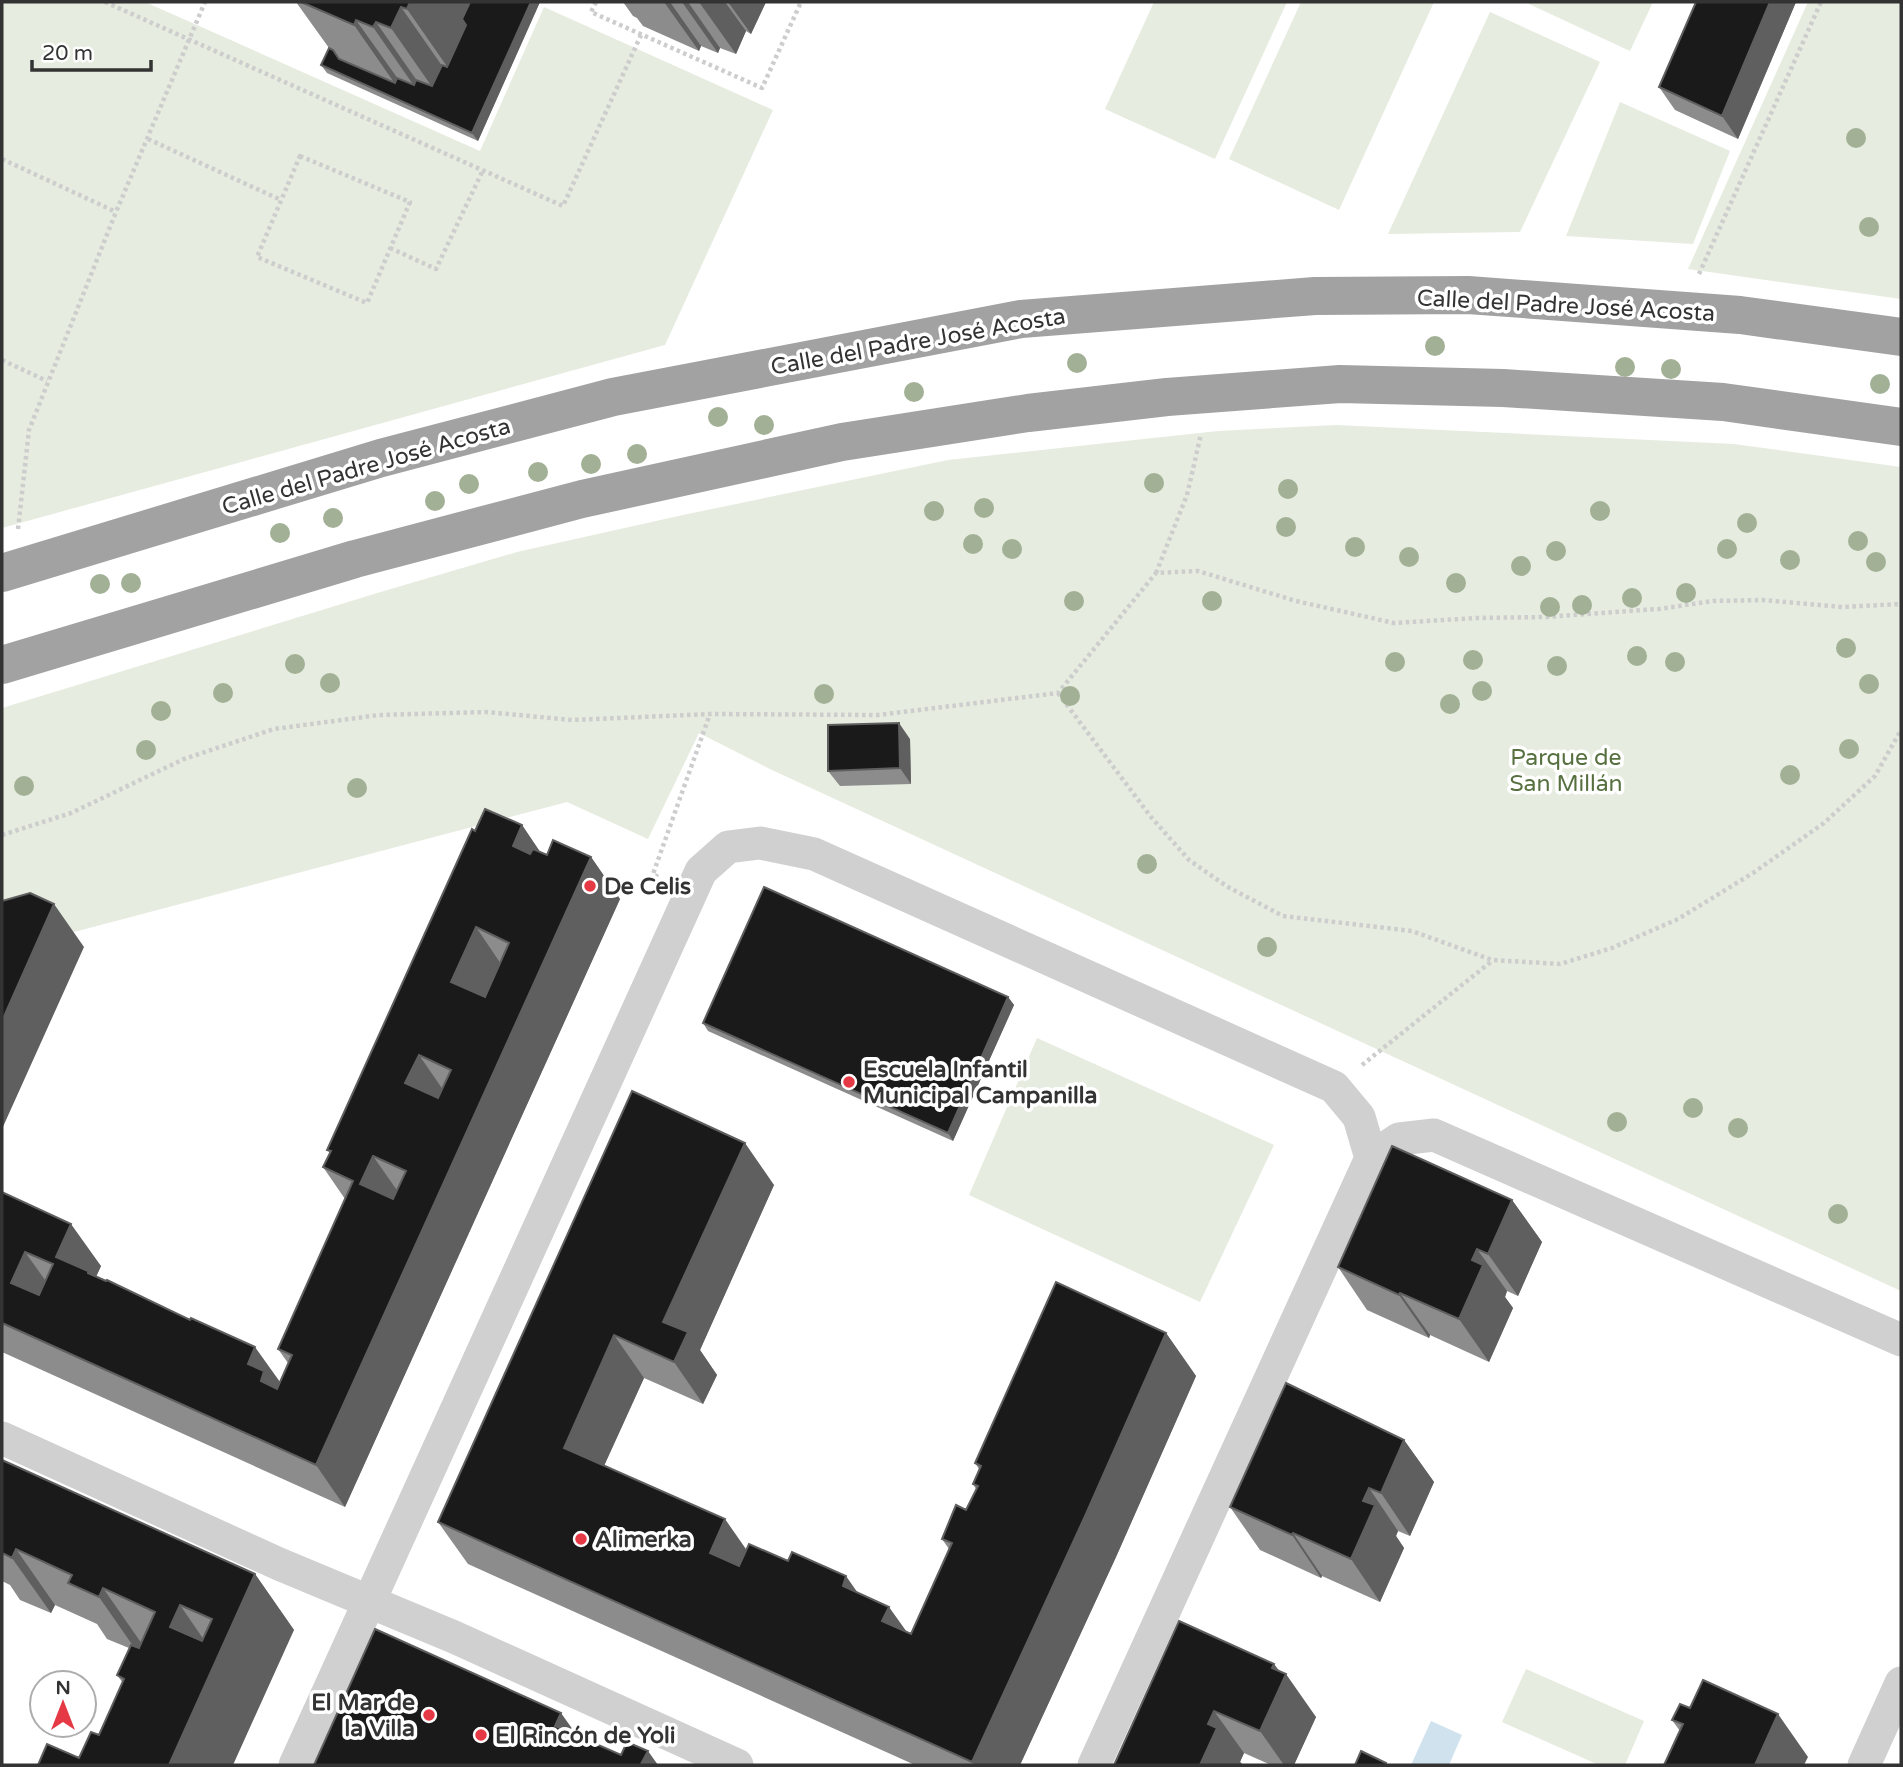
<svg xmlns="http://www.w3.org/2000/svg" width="1903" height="1767" viewBox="0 0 1903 1767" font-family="'Varela Round',sans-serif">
	<rect width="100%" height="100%" fill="#fff"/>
	<!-- green -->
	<path fill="#e6ecdf" d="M2,2H145L480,151L544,7L773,110L665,345L2,528Z
		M1154,2H1287L1215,159L1105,109Z
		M1301,2H1434L1339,210L1229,159Z
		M1530,2H1653L1630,51L1529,4Z
		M1808,2H1901V299L1688,269Z
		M1490,12L1600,62L1520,232L1388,234Z
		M1620,102L1730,151L1693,244L1566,236Z
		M1336,425L1734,444L1901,467V1291L772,770L699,733L648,839L567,802L2,951V708L384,591L517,552L683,515L948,460L1218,431Z
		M1037,1038L1274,1145L1200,1302L969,1195Z
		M1526,1669L1644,1721L1625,1765H1599L1502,1722Z"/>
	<!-- water -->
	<path fill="#cfe2ee" d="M1431,1721L1462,1735L1449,1765H1411Z"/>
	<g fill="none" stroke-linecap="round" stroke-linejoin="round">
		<!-- path -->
		<path stroke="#cdcdcd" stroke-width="4.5" stroke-dasharray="3.5 3.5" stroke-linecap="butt" d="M105,2L563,206L641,35
			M596,2L591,12L762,88L801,2
			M148,139L281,200
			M300,156L410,202L367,303L257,257Z
			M2,159L116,212
			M390,248L436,269L483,170
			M1699,274L1821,2
			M2,360L47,381
			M18,529L29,430L116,212L205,2
			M1156,573L1187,495L1201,434
			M1058,693L1151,817L1189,860L1228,887L1283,916L1412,931L1492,960L1560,964L1612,948L1678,919L1753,873L1824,823L1875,776L1901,730
			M2,835L71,813L184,759L274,729L379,715L486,712L572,720L710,714L878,715L1058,693L1156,573L1198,571L1296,601L1394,623L1477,618L1546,617L1659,609L1713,601L1763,600L1842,607L1901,604
			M658,877L653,874L710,714
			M1362,1065L1492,961"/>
		<!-- minor -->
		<path stroke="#d0d0d0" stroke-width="33" d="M2,1438L279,1564L454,1637L737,1765
			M295,1765L701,871L728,847L760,843L814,854L1334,1087L1359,1117L1371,1158
			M1094,1765L1371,1158L1399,1139L1434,1135L1901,1340
			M1864,1765L1901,1683"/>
		<!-- trunk -->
		<path stroke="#a2a2a2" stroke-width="38" d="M2,573L381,458L613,397L1021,319L1315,296L1468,295L1740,315L1901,337
			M2,665L355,559L582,499L842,442L1028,413L1167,397L1340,384L1503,388L1723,402L1901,427"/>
	</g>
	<!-- trees -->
	<g fill="#a2b095">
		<circle cx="1856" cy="138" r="10"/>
		<circle cx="1869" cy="227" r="10"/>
		<circle cx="1435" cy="346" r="10"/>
		<circle cx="1077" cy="363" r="10"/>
		<circle cx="1625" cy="367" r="10"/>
		<circle cx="1671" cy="369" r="10"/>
		<circle cx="1880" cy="384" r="10"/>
		<circle cx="914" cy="392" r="10"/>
		<circle cx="718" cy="417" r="10"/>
		<circle cx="764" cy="425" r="10"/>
		<circle cx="637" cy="454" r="10"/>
		<circle cx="591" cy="464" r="10"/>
		<circle cx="538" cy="472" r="10"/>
		<circle cx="1154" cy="483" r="10"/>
		<circle cx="469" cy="484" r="10"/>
		<circle cx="1288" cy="489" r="10"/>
		<circle cx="435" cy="501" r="10"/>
		<circle cx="984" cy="508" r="10"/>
		<circle cx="934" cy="511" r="10"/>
		<circle cx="1600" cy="511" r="10"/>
		<circle cx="333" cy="518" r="10"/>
		<circle cx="1747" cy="523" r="10"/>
		<circle cx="1286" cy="527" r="10"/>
		<circle cx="280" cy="533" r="10"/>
		<circle cx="1858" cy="541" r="10"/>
		<circle cx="973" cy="544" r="10"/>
		<circle cx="1355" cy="547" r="10"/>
		<circle cx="1012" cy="549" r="10"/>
		<circle cx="1727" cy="549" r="10"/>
		<circle cx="1556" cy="551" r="10"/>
		<circle cx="1409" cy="557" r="10"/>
		<circle cx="1790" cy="560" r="10"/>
		<circle cx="1876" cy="562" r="10"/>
		<circle cx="1521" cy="566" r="10"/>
		<circle cx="131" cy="583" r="10"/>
		<circle cx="1456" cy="583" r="10"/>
		<circle cx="100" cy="584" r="10"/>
		<circle cx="1686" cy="593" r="10"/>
		<circle cx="1632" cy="598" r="10"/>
		<circle cx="1074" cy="601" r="10"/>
		<circle cx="1212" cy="601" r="10"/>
		<circle cx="1582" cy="605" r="10"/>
		<circle cx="1550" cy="607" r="10"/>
		<circle cx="1846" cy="648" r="10"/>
		<circle cx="1637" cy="656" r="10"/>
		<circle cx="1473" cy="660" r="10"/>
		<circle cx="1395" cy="662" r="10"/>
		<circle cx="1675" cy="662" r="10"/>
		<circle cx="295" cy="664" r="10"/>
		<circle cx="1557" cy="666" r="10"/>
		<circle cx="330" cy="683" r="10"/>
		<circle cx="1869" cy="684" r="10"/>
		<circle cx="1482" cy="691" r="10"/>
		<circle cx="223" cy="693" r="10"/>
		<circle cx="824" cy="694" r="10"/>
		<circle cx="1070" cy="696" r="10"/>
		<circle cx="1450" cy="704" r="10"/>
		<circle cx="161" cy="711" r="10"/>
		<circle cx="1849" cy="749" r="10"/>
		<circle cx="146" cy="750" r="10"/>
		<circle cx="1790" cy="775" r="10"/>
		<circle cx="24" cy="786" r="10"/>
		<circle cx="357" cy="788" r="10"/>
		<circle cx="1147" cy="864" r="10"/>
		<circle cx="1267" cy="947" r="10"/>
		<circle cx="1693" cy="1108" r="10"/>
		<circle cx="1617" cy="1122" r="10"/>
		<circle cx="1738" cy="1128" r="10"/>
		<circle cx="1838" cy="1214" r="10"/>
	</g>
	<!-- wall -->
	<path fill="#8c8c8c" d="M296,2H540L478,141L327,73L321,65L329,48Z
		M623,2H766L751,34L746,31L736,54L720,48L718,53L701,46L699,51L643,26L637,18L633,16Z
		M1696,2H1796L1738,139L1675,110L1659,87Z
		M910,739L911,784L840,786L828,771Z
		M522,825L540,852L547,855L591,857L620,899L345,1507L2,1352V1192L101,1266L96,1277L280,1382L288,1363L278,1349L345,1199L323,1167L330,1153L327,1150L475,831Z
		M1008,997L1014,1005L953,1141L708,1031L703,1023Z
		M632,1091L774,1185L700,1350L717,1375L703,1404L644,1378L604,1466L747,1550L857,1592L906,1632L911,1634L949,1549L942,1539L966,1510L976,1489L973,1484L979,1469L975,1463L1166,1333L1196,1376L1116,1557L1020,1765H915L468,1564L438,1522Z
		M1512,1200L1542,1242L1518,1296L1507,1291L1505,1297L1513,1308L1489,1362L1430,1335L1429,1338L1367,1310L1338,1267Z
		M1404,1440L1434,1482L1410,1536L1398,1531L1396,1536L1404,1548L1380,1602L1322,1576L1321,1578L1260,1550L1230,1507Z
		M2,1460L255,1574L294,1630L79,1758L99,1735L123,1683L117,1675L129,1648L107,1639L97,1624L55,1605L51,1613L20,1600L10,1585L2,1581Z
		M1274,1664L1316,1717L1294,1765H1271L1244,1753L1240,1762L1243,1765H1114Z
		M1672,1720L1808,1757L1680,1731Z"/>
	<!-- shaded-wall -->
	<path fill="#5f5f5f" d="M410,2H477L453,75L407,9Z
		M531,2H540L478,141L472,133Z
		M664,2H670L701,46L699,51Z
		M682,2H688L720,48L718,53Z
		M699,2H725L746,31L736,54Z
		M728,2H766L751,34Z
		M1770,2H1796L1738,139L1722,116Z
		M401,7L447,73L437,94L391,28Z
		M356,20L403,86L400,91L354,25Z
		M376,22L422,88L419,93L373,27Z
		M899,723L910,739L911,784L900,768Z
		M522,825L551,868L513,846Z
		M591,857L620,899L345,1507L316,1465Z
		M54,904L84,947L2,1129V1021Z
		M476,927L505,970L481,1024L451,982Z
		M1008,997L1014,1005L953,1141L948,1133Z
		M419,1055L448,1097L435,1126L405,1083Z
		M745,1143L774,1185L700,1350L717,1375L703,1404L674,1362L663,1322Z
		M373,1156L403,1199L390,1226L360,1184Z
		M1512,1200L1542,1242L1518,1296L1488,1254Z
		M71,1224L101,1266L94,1281L56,1257Z
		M1477,1249L1507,1291L1505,1297L1513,1308L1489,1362L1459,1319L1472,1260Z
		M25,1252L55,1294L41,1326L11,1283Z
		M1400,1293L1430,1335L1429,1338L1399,1295Z
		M1166,1333L1196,1376L1116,1557L1020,1765H974L972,1762Z
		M614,1335L644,1378L593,1490L564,1448Z
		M255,1347L285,1389L290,1423L248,1364Z
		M1404,1440L1434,1482L1410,1536L1381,1493Z
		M1369,1488L1398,1531L1396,1536L1404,1548L1380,1602L1351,1559L1363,1501Z
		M725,1519L755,1562L740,1596L710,1553Z
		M1293,1533L1322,1576L1321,1578L1292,1535Z
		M16,1549L55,1605L51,1613L12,1558Z
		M255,1574L294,1630L233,1765H169L170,1627L180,1605L217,1659Z
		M846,1576L876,1619L843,1586Z
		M103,1588L142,1644L138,1653L99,1597Z
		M889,1607L919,1649L882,1621Z
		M1274,1664L1284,1679L1286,1674L1316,1717L1294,1765H1284L1260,1731Z
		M1214,1711L1244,1753L1240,1762L1243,1765H1200L1208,1724Z
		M561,1713L598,1765L555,1726Z
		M1778,1714L1808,1757L1804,1765H1755Z
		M648,1751L658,1765L641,1764Z"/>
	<!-- building -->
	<path fill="#1a1a1a" stroke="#5f5f5f" stroke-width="2" fill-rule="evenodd" d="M301,2H410L407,9L401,7L391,28L376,22L373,27L356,20L354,25Z
		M470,2H531L472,133L321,65L329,48L333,50L339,59L395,83L397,78L414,85L416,80L432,86L442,65L447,67L466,25L462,19Z
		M1696,2H1770L1722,116L1659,87Z
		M899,723L900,768L828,771V725Z
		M485,809L522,825L513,846L530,854L533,849L547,855L553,840L591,857L316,1465L2,1323V1192L71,1224L56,1257L88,1271V1273L106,1281L107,1280L190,1320L191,1318L255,1347L248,1364L264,1371L261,1381L277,1389L292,1355L278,1349L353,1181L323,1167L331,1151L327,1150L472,829L475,831ZM476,927L509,943L485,997L451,982ZM419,1055L451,1070L438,1098L405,1083ZM373,1156L406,1171L393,1199L360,1184ZM25,1252L53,1264L39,1295L11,1283Z
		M764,887L1008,997L948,1133L703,1023Z
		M30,893L54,904L2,1021V901Z
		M632,1091L745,1143L663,1322L688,1332L674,1362L614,1335L564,1448L725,1519L710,1553L739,1566L749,1544L788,1561L792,1552L846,1576L843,1586L889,1607L882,1621L911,1634L952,1543L942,1539L956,1505L966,1510L978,1486L973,1484L981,1466L975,1463L1056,1282L1166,1333L1086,1514L972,1762L438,1522Z
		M1392,1146L1512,1200L1488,1254L1477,1249L1472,1260L1483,1265L1459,1319L1400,1293L1399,1295L1338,1267Z
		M1286,1383L1404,1440L1381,1493L1369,1488L1363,1501L1375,1505L1351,1559L1293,1533L1292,1535L1230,1507Z
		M2,1460L255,1574L169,1765H38L47,1744L79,1758L91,1732L99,1735L124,1679L117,1675L131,1645L139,1648L155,1612L103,1588L99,1597L68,1583L72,1575L16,1549L12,1558L2,1553ZM180,1605L212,1619L202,1641L170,1627Z
		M1179,1621L1274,1664L1272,1668L1286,1674L1260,1731L1214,1711L1208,1724L1217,1728L1200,1765H1114Z
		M375,1629L561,1713L555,1726L621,1755L627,1742L648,1751L641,1764L643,1765H314Z
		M1703,1680L1778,1714L1755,1765H1664L1683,1724L1672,1720L1680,1704L1690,1708Z
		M1361,1751L1386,1763L1385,1765H1355Z"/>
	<!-- markers -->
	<g fill="#e63946" stroke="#fff" stroke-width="2.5">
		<circle cx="590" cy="886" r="7"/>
		<circle cx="849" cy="1082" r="7"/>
		<circle cx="581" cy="1539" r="7"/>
		<circle cx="429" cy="1715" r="7"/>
		<circle cx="481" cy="1735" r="7"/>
	</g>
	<g text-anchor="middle" stroke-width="7" stroke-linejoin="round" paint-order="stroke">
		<!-- street labels -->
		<g font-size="23" fill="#333" stroke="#fff">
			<text transform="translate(1566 305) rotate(3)" y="8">Calle del Padre José Acosta</text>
			<text transform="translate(918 341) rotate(-10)" y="8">Calle del Padre José Acosta</text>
			<text transform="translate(366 466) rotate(-16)" y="8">Calle del Padre José Acosta</text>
		</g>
		<!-- park labels -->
		<g font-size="23" fill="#56703f" stroke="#fff">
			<text x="1566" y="765">Parque de<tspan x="1566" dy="26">San Millán</tspan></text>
		</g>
		<!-- poi labels -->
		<g font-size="23" font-weight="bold" fill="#333" stroke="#fff" text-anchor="start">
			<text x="604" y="894">De Celis</text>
			<text x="863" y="1077">Escuela Infantil<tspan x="863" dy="26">Municipal Campanilla</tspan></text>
			<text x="595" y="1547">Alimerka</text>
			<text x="415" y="1710" text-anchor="end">El Mar de<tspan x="415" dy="26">la Villa</tspan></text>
			<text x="495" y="1743">El Rincón de Yoli</text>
		</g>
	</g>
	<!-- border -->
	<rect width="1903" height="1767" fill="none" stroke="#333333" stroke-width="7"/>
	<!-- north arrow -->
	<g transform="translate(63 1704)"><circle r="33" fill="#ffffff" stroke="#adadad" stroke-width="2"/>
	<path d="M0-5L12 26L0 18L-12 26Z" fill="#e63946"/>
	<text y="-10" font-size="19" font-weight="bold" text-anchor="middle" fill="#333333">N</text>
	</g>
	<!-- scale -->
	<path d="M32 60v10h119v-10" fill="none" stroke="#333333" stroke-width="3.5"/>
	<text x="42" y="60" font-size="21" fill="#333333" stroke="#ffffff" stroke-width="5" paint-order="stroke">20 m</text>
</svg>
